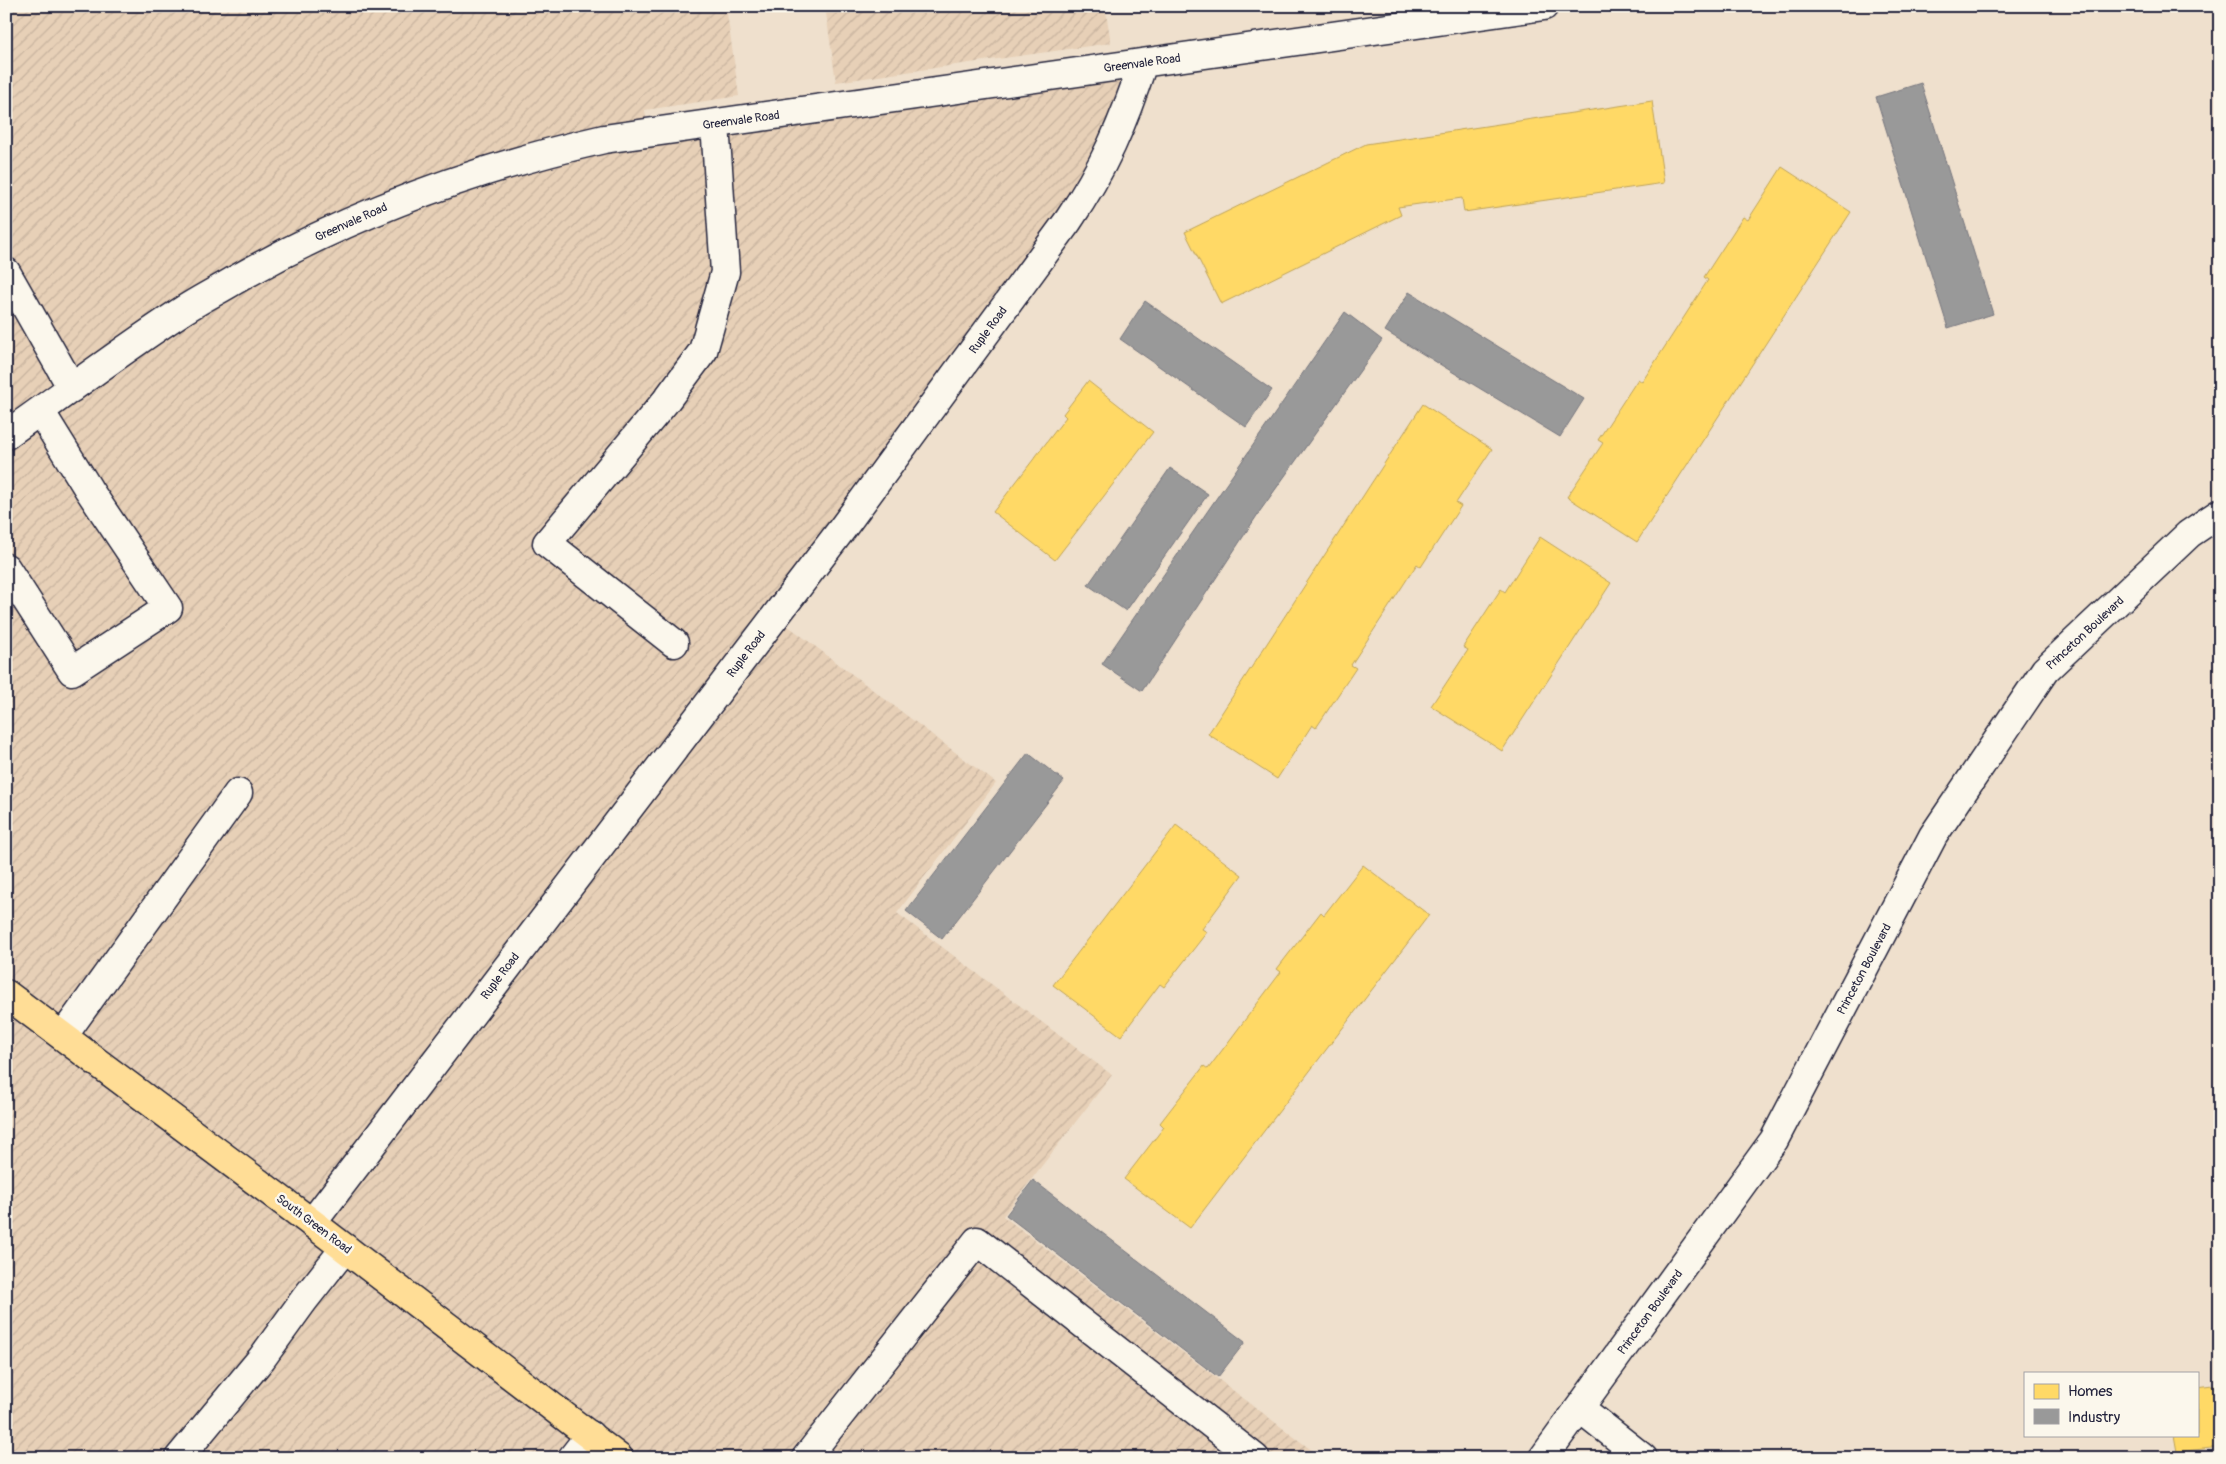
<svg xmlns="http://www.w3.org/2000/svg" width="2226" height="1464" viewBox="0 0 2226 1464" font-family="Pangolin,sans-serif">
	<defs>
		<pattern id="industrial-furrows" width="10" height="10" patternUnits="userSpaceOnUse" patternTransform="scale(1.25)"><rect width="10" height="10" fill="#e7d0b7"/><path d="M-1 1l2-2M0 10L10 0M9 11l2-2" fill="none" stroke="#c6b29e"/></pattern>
	</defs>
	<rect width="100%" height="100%" fill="#efe0cd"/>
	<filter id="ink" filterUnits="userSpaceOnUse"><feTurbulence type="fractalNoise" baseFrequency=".02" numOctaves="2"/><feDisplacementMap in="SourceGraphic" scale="10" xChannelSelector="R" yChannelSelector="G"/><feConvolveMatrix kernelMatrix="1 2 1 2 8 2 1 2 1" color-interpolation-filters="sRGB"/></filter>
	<g filter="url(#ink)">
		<!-- industrial -->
		<path fill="url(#industrial-furrows)" d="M6,6H726L739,96L645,110L648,133L1143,63L1114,142L775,616L996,783L897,913L1112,1075L1003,1216L1322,1458H6Z
			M825,6H1105L1111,43L836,82Z"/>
		<!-- homes -->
		<path fill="#ffd966" stroke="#bda259" d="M1652,101L1664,183L1464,212L1462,198L1398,207L1401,215L1221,304L1185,232L1366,144Z
			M1782,167L1851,212L1637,542L1567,497L1603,443L1598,440L1638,379L1642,382L1708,280L1704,277L1743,217L1748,220Z
			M1088,381L1153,432L1055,560L993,512L1066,417L1063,414Z
			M1423,404L1492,449L1456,503L1461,506L1421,567L1417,564L1351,665L1356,668L1316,728L1312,725L1277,779L1208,734Z
			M1540,537L1611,583L1502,751L1431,706L1468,650L1463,647L1501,589L1505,592Z
			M1176,825L1242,875L1202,929L1207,932L1164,987L1160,984L1121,1036L1053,985Z
			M1363,865L1429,915L1190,1228L1124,1179L1164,1127L1160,1123L1204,1066L1208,1069L1281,972L1277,969L1321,912L1324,915Z
			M2220,1384V1447L2177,1452L2174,1435H2197V1387Z"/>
		<!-- industry -->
		<path fill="#999" stroke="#75757d" d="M1921,83L1993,314L1948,328L1876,97Z
			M1409,292L1584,399L1560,437L1385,331Z
			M1145,301L1272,390L1246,427L1120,339Z
			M1345,312L1382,340L1260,511L1142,691L1102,664Z
			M1170,468L1208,494L1126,611L1088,585Z
			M1028,753L1064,781L942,939L906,911Z
			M1033,1180L1245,1342L1218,1377L1006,1215Z"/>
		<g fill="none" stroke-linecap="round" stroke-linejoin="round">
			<!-- minor casing -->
			<g stroke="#22223b" stroke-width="31">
				<path id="minor" d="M6,272L72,388
					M6,435C64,394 121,351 179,313C197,301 217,291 235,280C352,213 473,169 604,139L1544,6
					M6,568L72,671L168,608L89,490L40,411
					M674,643L547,543L665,402L703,351L725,272L715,124
					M63,1036L238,793
					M312,1223L842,529L1068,221C1104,168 1123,124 1143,63
					M1581,1409L1643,1458
					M179,1458L262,1358L304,1300L345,1248
					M572,1458L590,1435
					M806,1458L977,1241L1255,1458
					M1543,1458L1774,1140L1933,836L2045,670L2189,534L2220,513"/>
			</g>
			<!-- major casing -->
			<g stroke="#22223b" stroke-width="31">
				<path id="major" d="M6,994L312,1223L619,1458"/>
			</g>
			<!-- minor -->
			<use href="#minor" stroke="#fbf7ec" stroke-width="28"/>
			<!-- major -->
			<use href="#major" stroke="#ffdd96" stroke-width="28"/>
		</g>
	</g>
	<g text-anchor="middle" stroke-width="5" stroke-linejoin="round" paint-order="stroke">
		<!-- street labels -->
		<g font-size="12" fill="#22223b" stroke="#fbf7ec">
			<text transform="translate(1142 63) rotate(-8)" y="4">Greenvale Road</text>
			<text transform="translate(741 120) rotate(-8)" y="4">Greenvale Road</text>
			<text transform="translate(351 222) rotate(-24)" y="4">Greenvale Road</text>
			<text transform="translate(988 330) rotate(-54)" y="4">Ruple Road</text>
			<text transform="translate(2085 633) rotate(-43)" y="4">Princeton Boulevard</text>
			<text transform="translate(746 654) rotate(-53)" y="4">Ruple Road</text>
			<text transform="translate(1864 969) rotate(-62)" y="4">Princeton Boulevard</text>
			<text transform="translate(500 976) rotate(-53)" y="4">Ruple Road</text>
			<text transform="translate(314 1224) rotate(37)" y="4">South Green Road</text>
			<text transform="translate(1650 1312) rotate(-54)" y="4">Princeton Boulevard</text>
		</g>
	</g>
	<!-- margin -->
	<rect width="2226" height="1464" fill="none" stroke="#fbf7ec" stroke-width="25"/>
	<rect x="12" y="12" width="2201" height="1439" fill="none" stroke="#22223b" stroke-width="2" filter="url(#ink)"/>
	<!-- legend -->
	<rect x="2024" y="1372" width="175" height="65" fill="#fbf7ec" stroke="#a4a2a5"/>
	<rect x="2034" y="1384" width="25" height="15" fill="#ffd966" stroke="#a4a2a5"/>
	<text x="2068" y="1396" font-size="15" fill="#22223b">Homes</text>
	<rect x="2034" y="1409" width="25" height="15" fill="#999999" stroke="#a4a2a5"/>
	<text x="2068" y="1422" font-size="15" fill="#22223b">Industry</text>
</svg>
